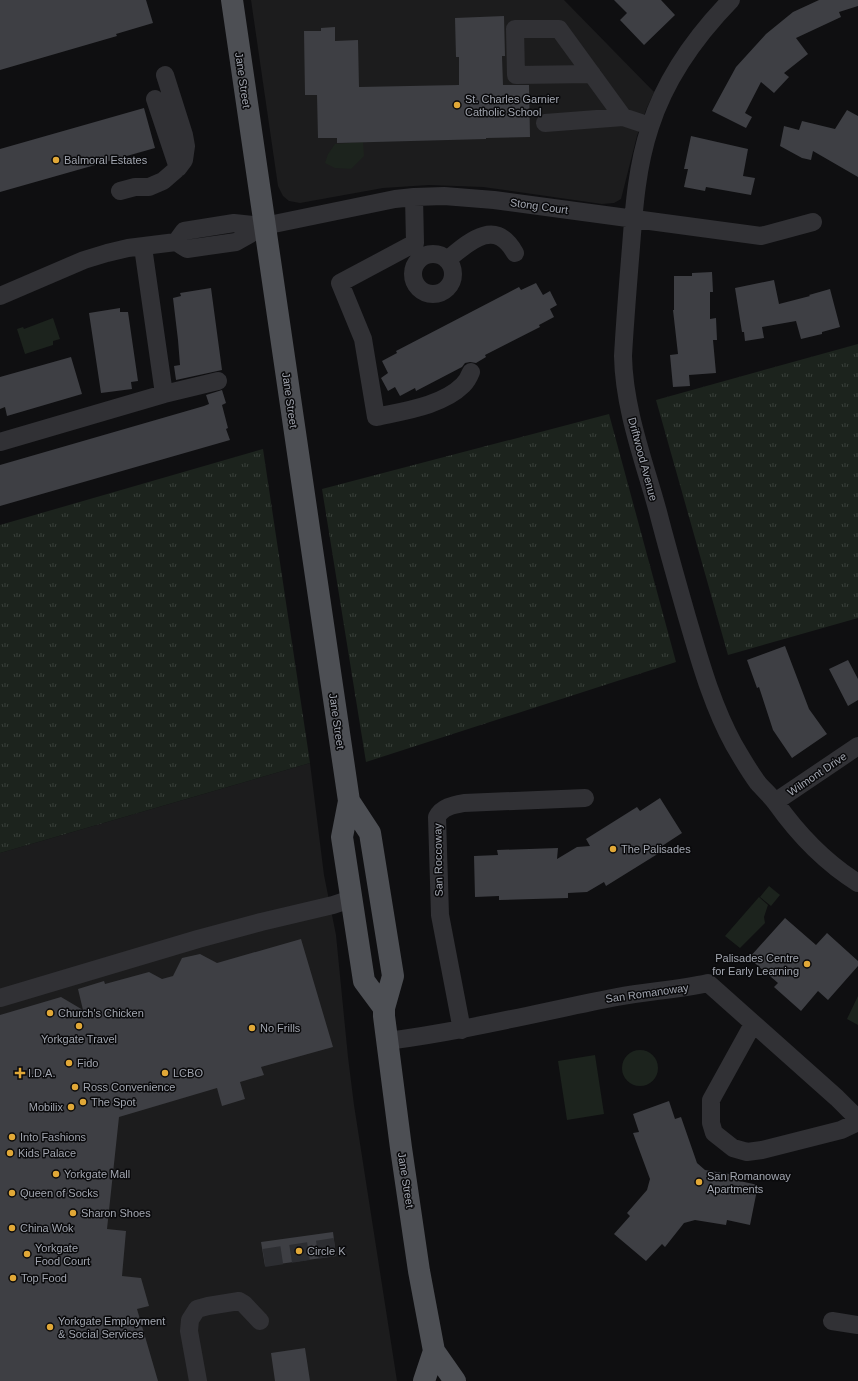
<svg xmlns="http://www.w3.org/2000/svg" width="858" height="1381" viewBox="0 0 858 1381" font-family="Arial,sans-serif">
	<defs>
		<pattern id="grass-tufts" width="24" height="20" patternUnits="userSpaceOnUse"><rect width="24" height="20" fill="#1c231d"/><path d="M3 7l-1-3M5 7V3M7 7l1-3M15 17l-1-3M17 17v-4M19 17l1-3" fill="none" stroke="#3a403b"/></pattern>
	</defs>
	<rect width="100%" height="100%" fill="#0f0f11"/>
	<!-- built -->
	<path fill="#1c1c1d" d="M251,0H564L654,92L646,110L637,136L621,199L614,203L602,204L483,187L429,185L383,188L300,203L289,201L283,196L278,186Z
		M310,763L324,875L336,935L348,1057L354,1105L397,1381H0V853Z"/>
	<!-- grass -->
	<path fill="url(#grass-tufts)" d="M858,344V618L728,655L656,400Z
		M609,414L676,662L366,762L322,489Z
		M263,449L310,763L0,853V525Z"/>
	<!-- green -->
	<path fill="#1c231d" d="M363,142L364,156L351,169L335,168L325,163L328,154L335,144Z
		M53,318L60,339L53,341V345L25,354L17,329L23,327L24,329Z
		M769,886L780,895L771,906L760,897Z
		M759,897L768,905L764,917L765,923L740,948L725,936Z
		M858,996V1025L847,1019Z
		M622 1068a18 18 0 1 1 36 0a18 18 0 1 1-36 0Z
		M595,1055L604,1114L567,1120L558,1061Z"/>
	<!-- building -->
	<path fill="#3e3f44" d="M0,0H146L153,23L116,34L117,36L0,70Z
		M614,0H661L675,15L644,45L620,20L627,13Z
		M819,0H858V6L839,12L841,17L796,38L808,54L784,73L789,77L774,93L761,82L745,113L752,117L746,128L712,111L736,67L766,34L793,12Z
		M504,16L505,56H502L503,85H529L530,137L486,138V139L337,143V138H318L317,95H305L304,31H321V28L335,27V41L358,40L359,87L459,85V57H456L455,18Z
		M144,108L155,148L0,192V149Z
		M847,110L858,116V177L813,151L811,160L802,158L780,146L784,126L799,130L802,121L835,129Z
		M691,136L748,149L743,176L755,178L751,195L706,187L705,191L684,187L688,169H684Z
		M712,272L713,292H710V319L716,318L717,340H713L716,373L689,375L690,386L673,387L670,355L678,354L673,310H674V276H692V273Z
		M774,280L779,304L810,296L809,295L830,289L840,327L822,332V334L801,339L796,321L762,327L764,338L745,341L744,332H742L735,288Z
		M536,283L543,295L550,291L557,305L550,309L554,317L539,325L540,327L485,355L486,357L476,363L470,362L465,363L462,367L416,391L415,388L400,396L395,387L388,391L381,378L388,373L382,361L397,353L396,351L519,287L521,290Z
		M211,288L222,370L176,380L174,366L180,365L178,340L173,298L181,296L180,293Z
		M120,308V312H128L138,381L131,382L132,389L101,393L89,313Z
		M71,357L82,394L7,416L5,407L0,409V377Z
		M222,390L226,403L222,405L228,428L226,429L230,440L0,506V465L204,406L209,404L206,395Z
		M785,646L809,709L827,734L792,758L773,730L759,687L757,688L747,660Z
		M848,660L858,679V700L848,706L829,669Z
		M660,798L682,833L662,846L664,850L606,886L604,882L587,892L568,893V898L499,900V896L475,897L474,856L498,855L497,850L558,848L557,859L577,847L590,846L586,839L637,807L640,811Z
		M785,918L816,945L827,933L858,961V966L828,1000L818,991L801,1011L774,987L778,983L749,958Z
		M301,939L333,1047L261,1067L264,1075L240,1082L245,1099L222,1106L217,1088L119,1117L107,1229L126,1231L122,1276L141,1278L149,1306L137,1309L158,1381H0V1015L61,997L83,1010L78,989L104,981L105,984L149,972L162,979L173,976L182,958L200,954L217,963Z
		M669,1101L675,1119L681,1117L697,1163L705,1170L735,1175V1180L758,1185L750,1225L727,1220L726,1225L695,1220L684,1223L665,1247L662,1244L646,1261L614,1234L630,1216L627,1213L647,1190L650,1179L633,1133L639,1132L633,1114Z
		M333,1232L336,1256L265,1266L261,1242Z
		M305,1348L310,1381H275L271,1353Z"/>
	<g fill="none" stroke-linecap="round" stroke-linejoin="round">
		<!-- minor-tunnel -->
		<path stroke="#2c2d31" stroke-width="18" stroke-dasharray="18 9" stroke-linecap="butt" d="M264,1258L335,1247"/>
		<!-- minor -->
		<path stroke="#313135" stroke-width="18" d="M731,0C696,36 665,80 650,127C637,166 634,207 631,247C628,284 625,320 623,356C624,409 644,461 658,512C667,547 677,582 687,617C700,661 712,705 734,745C741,757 749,771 758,783C764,790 771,796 776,803C798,834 826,863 858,883
			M592,74L516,75L515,29H559L623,117L650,126
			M155,99L178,168
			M545,123L623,117
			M120,191L135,187H149L163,181L178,168L184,160L186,146L184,135L165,75
			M414,197L415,243L340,283L363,339L376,417C403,411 442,406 463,385C466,382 469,377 471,372
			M176,242L184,231L234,223L264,226L395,199L414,197L444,196L494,200L761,236L813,222
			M143,247L164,394
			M413 274a20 20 0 1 1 40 0a20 20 0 1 1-40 0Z
			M447,260C469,242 495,217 515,253
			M0,296L84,260L107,253L128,248L176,242L187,249L236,242L264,226
			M0,442L164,394L218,381
			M775,802L858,746
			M0,998L198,939L261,922L333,905L351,899
			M753,1024L711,1100V1123L714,1133L733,1148L747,1152L762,1150L841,1130L858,1122
			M462,1030L440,915L437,817C442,807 453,805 464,803L585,798
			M387,1041C465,1031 540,1012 617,997C647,991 678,990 708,983L837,1098L858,1119
			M832,1321L858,1325
			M198,1381L189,1331L190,1320L197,1309L208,1306L239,1301L244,1304L260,1321"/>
		<!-- major -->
		<path stroke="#4d4f54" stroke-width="22" d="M232,0C270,267 310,534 349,801L342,837L364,981L384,1008
			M349,801L370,833L393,976L384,1008V1016L401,1148L419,1271L434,1351L455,1381
			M424,1381L434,1351"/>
	</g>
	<!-- markers -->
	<g fill="#e1a837" stroke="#0a0a0c" stroke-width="1.5">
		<circle cx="457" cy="105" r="4"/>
		<circle cx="56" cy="160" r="4"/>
		<circle cx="613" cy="849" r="4"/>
		<circle cx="807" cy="964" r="4"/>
		<circle cx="50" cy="1013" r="4"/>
		<circle cx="79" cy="1026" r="4"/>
		<circle cx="252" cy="1028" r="4"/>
		<circle cx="69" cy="1063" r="4"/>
		<path d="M18 1067h4v4h4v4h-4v4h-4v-4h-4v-4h4z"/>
		<circle cx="165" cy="1073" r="4"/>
		<circle cx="75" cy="1087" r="4"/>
		<circle cx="83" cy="1102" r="4"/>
		<circle cx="71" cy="1107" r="4"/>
		<circle cx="12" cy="1137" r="4"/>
		<circle cx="10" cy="1153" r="4"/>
		<circle cx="56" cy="1174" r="4"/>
		<circle cx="699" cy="1182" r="4"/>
		<circle cx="12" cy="1193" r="4"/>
		<circle cx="73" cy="1213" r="4"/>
		<circle cx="12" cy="1228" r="4"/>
		<circle cx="299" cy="1251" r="4"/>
		<circle cx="27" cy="1254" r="4"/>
		<circle cx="13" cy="1278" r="4"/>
		<circle cx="50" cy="1327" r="4"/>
	</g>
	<g text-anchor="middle" stroke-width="3" stroke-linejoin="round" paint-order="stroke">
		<!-- street labels -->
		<g font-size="11" fill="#a2a6b0" stroke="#0a0a0c">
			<text transform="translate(243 80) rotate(82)" y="4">Jane Street</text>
			<text transform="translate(539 206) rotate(8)" y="4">Stong Court</text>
			<text transform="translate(290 400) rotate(82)" y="4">Jane Street</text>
			<text transform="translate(643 459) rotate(75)" y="4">Driftwood Avenue</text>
			<text transform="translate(337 721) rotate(82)" y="4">Jane Street</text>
			<text transform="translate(817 774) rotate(-34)" y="4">Wilmont Drive</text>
			<text transform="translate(438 860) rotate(-91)" y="4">San Roccoway</text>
			<text transform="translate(647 993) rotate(-8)" y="4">San Romanoway</text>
			<text transform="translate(406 1180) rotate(81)" y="4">Jane Street</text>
		</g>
		<!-- poi labels -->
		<g font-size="11" fill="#a2a6b0" stroke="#0a0a0c" text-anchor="start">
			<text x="465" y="103">St. Charles Garnier<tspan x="465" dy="13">Catholic School</tspan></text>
			<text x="64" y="164">Balmoral Estates</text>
			<text x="621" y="853">The Palisades</text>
			<text x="799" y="962" text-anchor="end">Palisades Centre<tspan x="799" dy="13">for Early Learning</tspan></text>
			<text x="58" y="1017">Church's Chicken</text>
			<text x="260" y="1032">No Frills</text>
			<text x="79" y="1043" text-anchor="middle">Yorkgate Travel</text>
			<text x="77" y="1067">Fido</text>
			<text x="28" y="1077">I.D.A.</text>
			<text x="173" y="1077">LCBO</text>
			<text x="83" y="1091">Ross Convenience</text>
			<text x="91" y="1106">The Spot</text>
			<text x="63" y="1111" text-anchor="end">Mobilix</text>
			<text x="20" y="1141">Into Fashions</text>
			<text x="18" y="1157">Kids Palace</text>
			<text x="64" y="1178">Yorkgate Mall</text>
			<text x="707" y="1180">San Romanoway<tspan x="707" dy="13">Apartments</tspan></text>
			<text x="20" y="1197">Queen of Socks</text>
			<text x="81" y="1217">Sharon Shoes</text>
			<text x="20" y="1232">China Wok</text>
			<text x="35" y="1252">Yorkgate<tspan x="35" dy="13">Food Court</tspan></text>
			<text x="307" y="1255">Circle K</text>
			<text x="21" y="1282">Top Food</text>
			<text x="58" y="1325">Yorkgate Employment<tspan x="58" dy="13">&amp; Social Services</tspan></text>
		</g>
	</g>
</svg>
